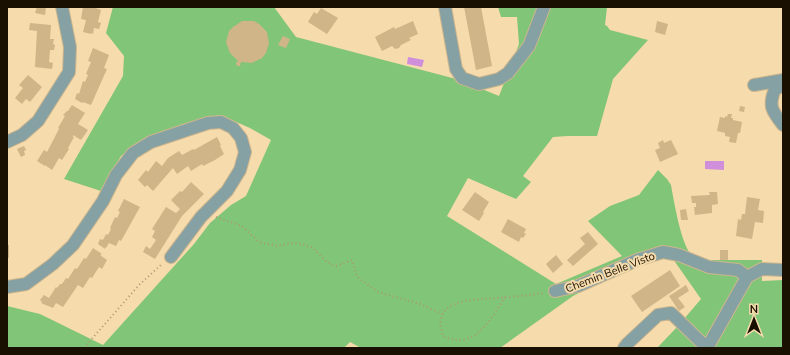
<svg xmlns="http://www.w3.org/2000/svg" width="790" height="355" viewBox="0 0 790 355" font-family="Mulish,sans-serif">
	<rect width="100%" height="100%" fill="#f6dbac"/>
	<!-- forest -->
	<path fill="#81c578" d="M113,7H274L296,37L460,80L499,96L519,44L517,17H501L498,7H607L605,25L607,26L610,30L648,40L613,79L597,136H568L553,137L523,176L531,182L516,199L468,178L447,216L556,284L622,256L588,221L610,206L639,195L658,170L667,179L671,185C674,201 681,246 693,257C695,258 699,259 701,260H762V281L783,280V348H657L678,326L701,299L673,259L662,256L640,262L573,296L500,348H361L350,342L344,348H7V306L40,314L103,345L194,244L210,223L231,205L246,196L271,140L250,128L220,115L183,124L142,140L121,156L101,191L64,179L123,76L124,56L106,33Z"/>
	<!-- water -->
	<path fill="#d08fdb" d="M408,57L424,60L422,67L407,64Z
		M705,161H724V170L705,169Z"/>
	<!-- building -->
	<path fill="#cfb587" d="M37,7H46L45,15L35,13Z
		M83,7H93L101,10L98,22L101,23L99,29L94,28L93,34L91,33V34L83,32L86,20L81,19Z
		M464,7H481L492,66L476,70Z
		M321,8L338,18L327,34L308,22L314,12L317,14Z
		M242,21H254L259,24L267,32L269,43L266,53L262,58L252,63L241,62L240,66H237L236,63L238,61L230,53L226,42L229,31L233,27Z
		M413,21L418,34L409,38L411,40L401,45L399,48L395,49L392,46L382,51L375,37L394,27L395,29Z
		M657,21L668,24L665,35L655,32Z
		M30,23L51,25L50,39H54L53,44L55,45L54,50H50L49,62L53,63L52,69L35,67L37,31L29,30Z
		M283,36L290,39L286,48L278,45Z
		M93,48L109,55L104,68L107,69L91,105L83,102L82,103L75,99L77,93L79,94L83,81L85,82L88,75L86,74L91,62L88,61Z
		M28,75L42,87L30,102L26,99L22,104L15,98L23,88L19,85Z
		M72,105L85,113L78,124L88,130L81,140L73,135V137H74L68,148L69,149L62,160L59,158L52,170L45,165V166L37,161L44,150L47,152L59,129L58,128L65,116L63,115L67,111H68Z
		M740,106L745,107L744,112L739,111Z
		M728,114H732L731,118H733V120L742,122L740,133H738L736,143L729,142L730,137L725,136V133L717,131L720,117L725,118V116L727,117Z
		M217,137L221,145L220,146L224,154L215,160L203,166L202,164L191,171L188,166L177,174L173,168L153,191L147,185L145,187L138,180L146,170L148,172L156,161L162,166L168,158L179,151L182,155L193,149L194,150Z
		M663,140L664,143L671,140L678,154L660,162L655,150L660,148L658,143Z
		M24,146L26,150L24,151L25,155L21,157L17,149Z
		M191,182L204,194L182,216L155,259L143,252L146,246L150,249L156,240L152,237L155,231L152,229L166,207L176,213L180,209L171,200L180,191L182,192Z
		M475,192L489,202L483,212L484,213L479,221L462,210Z
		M709,192H717L718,204L712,205V213L695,215L694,207H696V203H692L691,196L710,195Z
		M747,197L760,199L758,210L764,211L763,223L755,222L752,239L736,236L738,219L741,220L742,214H745Z
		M124,199L140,207L121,241L119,240L116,246L109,243L106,248L105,247V249L98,244L100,239L103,240L106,234L108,235L111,229L110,228L115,217L117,218L120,212L118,211Z
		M686,209L688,220H681L680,210Z
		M508,219L526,229L524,233L526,234L523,238L521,237L519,242L501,232Z
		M588,232L598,244L573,266L567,260L585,244L580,238Z
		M7,245H9V258H7Z
		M93,248L102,254L100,255L107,260L102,269L99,267L92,278L90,277L83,288L78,285L63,307L56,303L53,308L41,303L42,302L40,300L44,295L49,298L56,287L57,288L60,284H62L66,278L68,279L75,268L77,269L84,258L86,259Z
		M720,250H728V260H720Z
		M556,255L563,264L553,273L546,264Z
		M670,270L680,286L642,312L631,296Z
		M686,285L689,291L678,298L685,307L679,311L669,296Z"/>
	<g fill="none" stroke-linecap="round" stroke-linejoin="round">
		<!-- minor casing -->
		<g stroke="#ceb68d" stroke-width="14">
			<path id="minor" d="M445,7L456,69L462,78L479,84L499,79L508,73L529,46L544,7
				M754,85L783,80
				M783,86L775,89C768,106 772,111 783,125
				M7,142L22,135L38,121L69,72L70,47L62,7
				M747,277L762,269L783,270
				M7,287L26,284L53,264L73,245L103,201L116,175L133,153L151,142L208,123L221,122L233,128L241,138L245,152L240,170L227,191L201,217L171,257
				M555,291L578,286L637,260L663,252L679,255L709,267L738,270L747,277L707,348
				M624,348L627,344L658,315L671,313L707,348"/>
		</g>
		<!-- path -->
		<path stroke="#ad9874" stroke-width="2" stroke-dasharray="1 3" stroke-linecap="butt" d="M216,217L242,226L259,242L277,246L293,243L302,244L313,248L328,263L336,266L352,260L357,277L378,292L420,304L442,314
			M505,297C490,320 475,351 443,336C430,298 473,300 498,298C513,297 529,295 544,293
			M84,348L139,285L162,264"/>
		<!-- minor -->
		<use href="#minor" stroke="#86a1a3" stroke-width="12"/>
	</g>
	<g text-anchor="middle" stroke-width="4" stroke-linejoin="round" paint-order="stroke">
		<!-- street labels -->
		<g font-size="11" fill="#191001" stroke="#f6dbac">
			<text transform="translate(610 272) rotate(-21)" y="4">Chemin Belle Visto</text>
		</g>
	</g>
	<!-- border -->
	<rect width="790" height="355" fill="none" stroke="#191001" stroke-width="16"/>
	<!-- north arrow -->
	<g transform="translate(754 319)" stroke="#f6dbac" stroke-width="3" paint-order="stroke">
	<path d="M0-3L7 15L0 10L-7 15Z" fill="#191001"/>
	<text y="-6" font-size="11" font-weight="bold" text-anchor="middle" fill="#191001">N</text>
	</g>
</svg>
